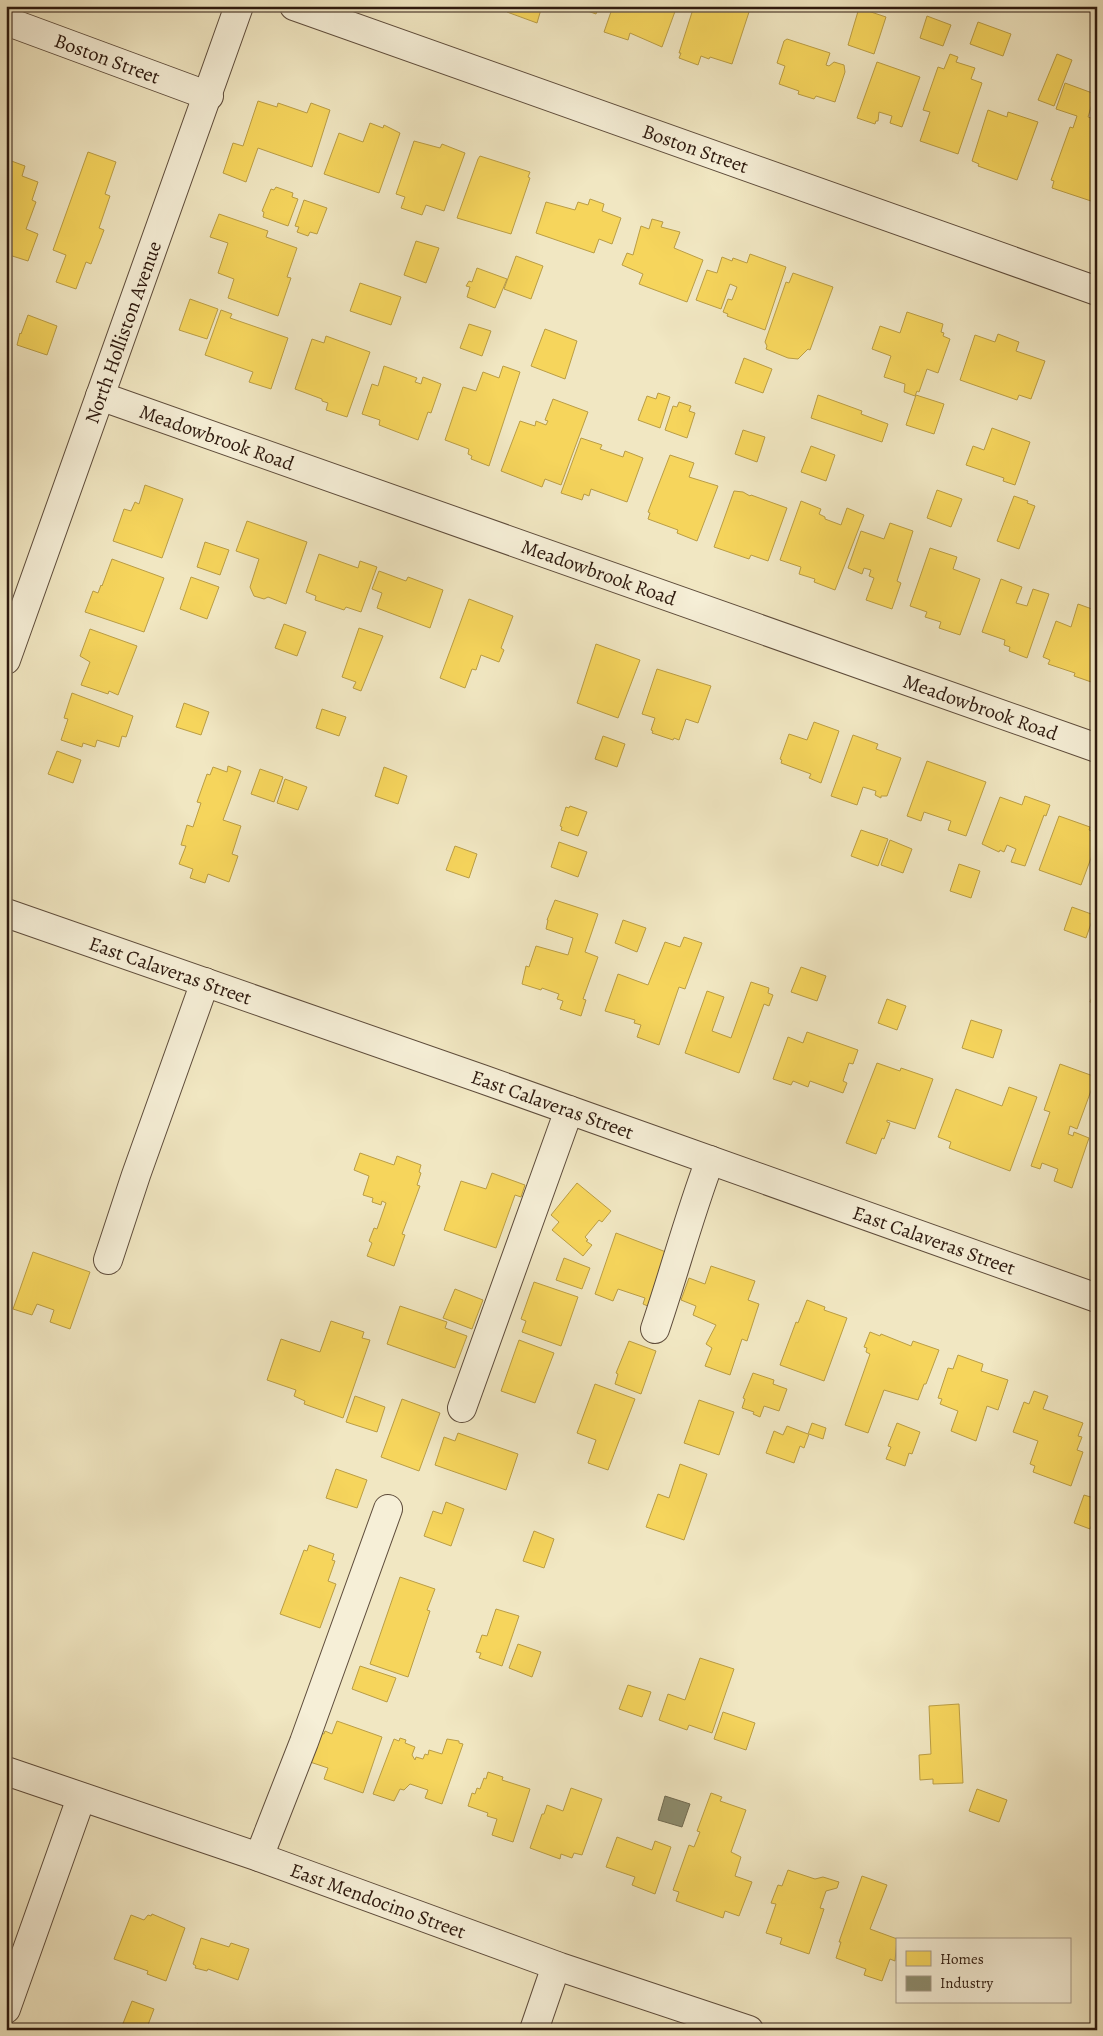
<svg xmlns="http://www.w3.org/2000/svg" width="1103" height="2036" viewBox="0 0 1103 2036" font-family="Alegreya,serif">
	<rect width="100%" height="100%" fill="#f1e7c2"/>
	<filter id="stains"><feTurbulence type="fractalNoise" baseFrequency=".004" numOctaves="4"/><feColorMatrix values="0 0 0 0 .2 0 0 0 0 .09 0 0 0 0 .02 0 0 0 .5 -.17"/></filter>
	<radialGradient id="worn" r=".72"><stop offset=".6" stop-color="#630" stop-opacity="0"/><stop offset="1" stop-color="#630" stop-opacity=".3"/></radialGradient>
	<!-- homes -->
	<path fill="#f6d55c" stroke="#ba9d45" d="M509,6H542L537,23L507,12Z
		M574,6H599L596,14Z
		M613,6L656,7L677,6L662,47L630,33L628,40L604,32Z
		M694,6H732L749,12L732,64L710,57L709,59L701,56L698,65L679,58L681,53H679Z
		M859,8L886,17L874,54L848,45Z
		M927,16L951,25L943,46L920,38Z
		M978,22L1011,34L1003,56L970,44Z
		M787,39L830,53L826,65L829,66L834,62L844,65L845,72L835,102L816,96L814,99L798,94L799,91L779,84L785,66L777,63L784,41Z
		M950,54L958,57L956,62L975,68L971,79L982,83L958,154L920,141L930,112L923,110L938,67L944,69Z
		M1057,54L1072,60L1054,106L1038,100Z
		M877,62L920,77L902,127L890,123L892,116L879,112L878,121H876L875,124L857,118Z
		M1065,83L1095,94L1088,117L1097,120V203L1052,188L1054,181L1051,180L1070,127L1073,128L1077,116L1056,109Z
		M258,101L277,107L278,103L307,113L311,103L330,110L312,167L258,148L246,182L223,173L233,143L243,146Z
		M988,110L1007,117L1008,112L1038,122L1017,180L978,166L979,164L972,161Z
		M370,123L383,128L384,125L400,133L379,193L324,174L339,133L363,142Z
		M414,141L440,148L442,144L465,153L444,211L426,205L422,215L401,208L405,197L396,194Z
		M88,152L116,162L105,194L110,196L99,228L104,230L91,264L86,262L76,289L56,282L66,255L53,250Z
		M480,156L530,172L528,177L530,178L511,234L457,218L478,159Z
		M6,159L25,166L22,176L38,182L32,200L36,202L26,229L38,234L28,261L6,254Z
		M276,187L293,193L292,197L298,199L288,226L263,217L264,212L262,211L271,189L274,190Z
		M590,199L604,204L602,211L621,218L612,244L599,239L594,253L536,233L546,202L575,210L578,202L588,205Z
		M304,200L327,208L317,234L310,232L308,236L297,232L299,227L295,226Z
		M219,214L268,231L266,237L297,248L287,277L291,278L278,316L228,298L234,279L218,273L228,243L210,237Z
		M652,219L663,222L661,227L680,232L674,248L703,260L687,302L639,284L643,274L622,265L627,253L633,255L641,226L649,229Z
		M416,241L439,248L426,283L404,275Z
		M750,254L786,267L765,330L727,316L728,314L723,312L728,299L732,300L737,287L730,284L721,309L696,300L707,270L717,273L722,257L732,261L733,258L747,263Z
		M516,256L543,266L531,299L504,289Z
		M477,268L507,279L495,308L467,297L470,287L466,286L469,281L472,282Z
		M793,273L833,287L810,350L808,349L798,359L788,358L766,349L767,346L765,342L786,282L789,283Z
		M360,283L401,297L391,325L350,311Z
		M190,299L218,309L207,339L179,330Z
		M221,310L232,314L230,318L288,338L271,389L249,382L253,372L205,355Z
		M907,312L943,324L941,332L944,333L943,336L950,339L938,373L927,369L919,392L917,391L915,396L904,392L905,384L884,377L891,356L872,349L880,326L900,333Z
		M28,315L57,326L47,355L17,345L20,333L21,334Z
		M469,324L491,331L482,356L460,348Z
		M545,329L577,341L565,379L531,366Z
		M998,334L1019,342L1016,351L1045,361L1031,399L1019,395L1017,400L960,380L975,335L995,342Z
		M326,336L370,352L347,417L326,410L328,403L322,401V399L295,389L312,339L324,343Z
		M744,358L772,369L763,393L735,383Z
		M384,366L417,378L415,382L421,384L423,377L441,384L431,413L428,412L418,440L379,425L380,420L362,414L372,384L378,386Z
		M503,366L520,372L489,466L471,459L472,456L468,454L469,449L445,440L463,387L476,391L483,372L499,378Z
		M658,393L670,397L660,428L638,420L647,396L656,399Z
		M818,395L862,411L861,414L888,424L882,442L811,418Z
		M916,395L944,404L934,434L906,425Z
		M553,399L588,412L561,485L545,479L542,487L501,471L520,421L535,426L536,421L546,425L548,421L545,420Z
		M679,402L691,406L689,411L695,413L687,438L665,430L673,406L677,407Z
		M992,428L1030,442L1015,485L1003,481L1004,478L966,465L973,446L984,450Z
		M743,430L765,437L757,462L735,454Z
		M581,438L602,445L600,449L623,457L625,451L643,458L627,502L591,489L589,496L584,494L582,500L561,493Z
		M811,446L835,455L826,481L801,472Z
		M670,455L694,463L689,477L718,486L697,541L677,533L678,530L648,519L650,513L648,512Z
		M145,485L183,499L162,558L113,541L124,509L131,511L135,502L139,504Z
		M937,490L962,499L951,527L927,518Z
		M734,491L743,492L750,496L751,495L787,508L768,561L751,555L749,559L714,547Z
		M1014,496L1028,501L1027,503L1035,506L1019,549L997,541Z
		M801,501L821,509L819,514L825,517V519L841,525L847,508L864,515L835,590L814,582L815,579L799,574L801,567L780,560Z
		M247,521L307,542L286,604L268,597L264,599L254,596L250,587L259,559L236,551Z
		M890,523L913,531L897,581L901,583L892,609L866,600L874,578L869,576L871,570L864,568L862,574L848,568L861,531L884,539Z
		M205,542L229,550L220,575L197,567Z
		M930,548L957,557L953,569L980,579L960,635L939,628L941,622L925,617L927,612L910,606Z
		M319,554L358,568L360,561L377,567L361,612L346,607L344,610L315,600L316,596L306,592Z
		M112,559L164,578L144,632L85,612L93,591L98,593L101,585L102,586Z
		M379,571L406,581L408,577L443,590L430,628L377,608L382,593L372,589Z
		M191,577L219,587L207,619L180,609Z
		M1001,579L1022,587L1016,603L1027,606L1033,589L1049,594L1027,658L1009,651L1010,647L1004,645L1005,640L982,632Z
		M1096,596H1097V684L1074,676L1075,673L1048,664L1050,660L1043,657L1056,621L1071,627L1078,604L1092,609Z
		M469,599L513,616L501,648L504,650L499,662L481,655L476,670L472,669L465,688L440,678Z
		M284,624L306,632L297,656L275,648Z
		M359,628L383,636L361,691L353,688L356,682L342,677Z
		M90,629L137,646L118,695L109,691L108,694L81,685L90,662L80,656Z
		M596,644L640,660L618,718L577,703Z
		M657,669L711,686L698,723L686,719L679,740L674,738L673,740L652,733L653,731L651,730L655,718L642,714Z
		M72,693L133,716L126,737L122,736L119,747L97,740L95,747L83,743L82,747L61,740L68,719L64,718Z
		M184,703L209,712L201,735L176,727Z
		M322,709L346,717L339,736L316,728Z
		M814,722L839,731L821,783L809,778L811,774L781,763L782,760L780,759L789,734L807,740Z
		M853,735L878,744L876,749L901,758L887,796H881V798L875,795L876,791L863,787L857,805L831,796Z
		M603,736L625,744L617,767L595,759Z
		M57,751L81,760L73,783L48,774Z
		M927,761L986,782L966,836L948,830L951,821L924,812L921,821L907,816Z
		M228,766L241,771L223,820L241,826L232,854L238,856L229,882L208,874L205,883L190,878L193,869L179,864L186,846L181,845L187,825L193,827L201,803L197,802L207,774L210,775L213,767L227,772Z
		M384,767L407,776L398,804L375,796Z
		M260,769L283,777L274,802L251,794Z
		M285,779L307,787L298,810L277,803Z
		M1025,796L1050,805L1046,816L1044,815L1025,866L1011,862L1016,849L1007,845L1004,852L1000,850L999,852L982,844L1000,797L1022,805Z
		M570,806L587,812L578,836L561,830L562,827L560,826L566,807L569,808Z
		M1059,816L1090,827L1089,830L1097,833V842L1081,885L1039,870Z
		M861,830L888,839L878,866L851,856Z
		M890,840L912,849L903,873L881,865Z
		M559,842L587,852L578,877L551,867Z
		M455,846L477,854L469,878L446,870Z
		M959,864L980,871L971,898L950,891Z
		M555,900L598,914L585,952L598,957L583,999L586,1000L581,1016L560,1009L563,1001L557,999L559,994L542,988L541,990L522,984L526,966L529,967L536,946L568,955L573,938L546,929L548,920H547Z
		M1072,907L1094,915L1086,938L1064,930Z
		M623,920L646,928L637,952L615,943Z
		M684,937L702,943L685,989L679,987L659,1045L637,1037L641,1025L634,1023L635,1020L605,1011L618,974L648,985L665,942L680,947Z
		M801,967L826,976L817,1001L791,992Z
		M751,982L769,988L768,993L773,995L769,1006L764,1004L739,1073L685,1053L707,991L724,997L712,1031L731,1038Z
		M1097,983V1005L1090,1002Z
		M887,999L906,1006L897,1030L878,1023Z
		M971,1020L1002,1030L993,1058L962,1048Z
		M807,1032L858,1050L853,1064L849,1063L843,1081L847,1083L843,1093L810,1081L808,1087L793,1081L791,1085L773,1079L788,1037L803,1043Z
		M877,1063L900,1071L901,1068L933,1079L915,1129L887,1120V1122L890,1123L884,1139L882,1138L876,1154L846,1143Z
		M1060,1064L1096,1077L1077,1129L1070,1126L1068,1134L1073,1136L1074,1132L1089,1138L1072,1188L1054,1181L1058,1169L1042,1163L1040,1169L1031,1166L1050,1112L1044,1110Z
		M1009,1087L1037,1097L1010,1171L949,1148L951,1142L938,1137L956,1089L1002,1106Z
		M360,1153L394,1165L397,1156L421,1165L419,1172L421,1173L417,1185L420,1186L402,1234L405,1235L394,1266L367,1256L372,1243L369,1241L374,1228L377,1229L386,1203L382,1201L381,1205L372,1202L373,1198L363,1195L369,1176L354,1170Z
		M492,1173L525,1185L521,1197L515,1195L496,1248L444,1230L461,1181L486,1189Z
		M577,1183L611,1211L602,1222L599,1220L585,1237L588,1240L586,1241L592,1245L583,1256L552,1230L559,1222L551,1215Z
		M616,1233L666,1252L650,1307L643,1304L645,1298L618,1289L613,1301L595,1294Z
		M33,1252L90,1272L70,1329L50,1322L54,1310L37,1304L32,1315L13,1309Z
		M564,1258L590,1268L582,1289L556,1280Z
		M711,1266L755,1281L748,1300L759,1304L747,1341L742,1339L730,1375L705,1366L712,1348L706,1344L716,1325L693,1315L696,1306L681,1300L689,1278L705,1284Z
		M534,1282L578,1297L561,1346L522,1332L526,1321L521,1319Z
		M455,1289L483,1300L472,1329L443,1318Z
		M807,1300L825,1307L824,1310L847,1318L824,1381L780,1365L796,1322L798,1323Z
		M400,1306L447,1322L445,1328L467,1336L455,1368L387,1344Z
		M331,1321L364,1332L362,1338L370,1340L343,1418L304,1404L305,1401L294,1396L296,1390L267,1380L281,1339L320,1352Z
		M870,1332L880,1336L881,1334L911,1346L913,1341L939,1350L926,1384H924L918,1400L884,1390L868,1433L845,1425L870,1354L866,1352L867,1348L864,1347Z
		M519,1340L554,1353L535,1403L501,1391Z
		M629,1341L656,1351L641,1394L615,1384L618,1374L616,1373Z
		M958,1355L983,1364L981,1371L1008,1380L998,1410L987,1406L976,1441L951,1431L958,1411L940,1404L942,1399L938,1398L948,1368L953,1369Z
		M753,1373L774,1380L773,1384L787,1389L779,1411L764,1406L760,1417L753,1414L754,1412L742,1408L745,1399L743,1398Z
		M595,1384L635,1399L608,1470L588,1463L596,1440L577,1433Z
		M1034,1391L1048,1396L1043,1409L1083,1423L1078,1436L1082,1437L1077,1450L1083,1452L1071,1486L1033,1472L1035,1466L1030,1464L1038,1441L1013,1432L1024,1402L1029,1404Z
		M355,1396L385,1407L377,1432L346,1422Z
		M402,1399L440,1413L419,1471L381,1457Z
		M699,1400L734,1412L719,1455L684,1443Z
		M812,1423L826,1428L823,1439L809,1434L804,1448L800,1446L794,1463L766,1453L774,1431L783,1435L787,1426L808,1434Z
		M897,1423L920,1432L912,1454L909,1453L905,1466L886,1459L891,1447L888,1446Z
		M458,1433L518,1454L506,1490L435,1465L444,1437L455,1441Z
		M680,1464L707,1474L684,1540L646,1527L658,1494L669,1498Z
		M336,1469L367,1480L357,1508L326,1498Z
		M1084,1495L1097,1499V1512L1090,1529L1074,1523Z
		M446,1502L464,1509L451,1546L424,1536L433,1511L442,1514Z
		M534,1531L554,1539L544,1568L523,1561Z
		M309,1545L334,1554L332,1560L335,1561L328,1581L336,1584L320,1628L280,1614L304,1550L307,1551Z
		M400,1577L435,1589L427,1610L430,1611L408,1677L370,1664Z
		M496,1609L519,1616L502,1666L479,1658L481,1653L476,1652L482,1635L487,1636Z
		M518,1644L541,1652L532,1677L509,1668Z
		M700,1658L734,1669L712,1733L689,1725L687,1730L659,1720L668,1694L685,1700Z
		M360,1666L396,1678L387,1702L352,1689Z
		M628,1685L651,1692L642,1717L619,1709Z
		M959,1704L963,1783L933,1784V1779L920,1780L919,1755L931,1754L929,1706Z
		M723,1712L755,1723L746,1750L714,1739Z
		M337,1721L382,1737L363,1793L324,1779L328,1768L310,1762L320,1733L324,1734L325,1731L332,1734Z
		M400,1738L406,1740L405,1743L415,1747L412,1755L415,1760L416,1757L423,1759L425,1754L428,1755L429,1750L442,1754L447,1739L459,1741V1743L463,1744L442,1804L425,1798L428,1790L410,1784L404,1790L400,1789L394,1801L373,1794L394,1739L399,1741Z
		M488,1772L503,1777L502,1780L530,1789L513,1842L492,1835L497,1819L487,1816L488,1813L468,1806L472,1793L475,1794L477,1788L480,1789L484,1778L486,1779Z
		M571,1788L602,1799L582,1855L574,1853L572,1858L561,1854L560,1859L530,1848L542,1814H544L547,1805L563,1811Z
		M977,1789L1007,1800L999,1822L969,1811Z
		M711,1793L722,1797L720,1801L746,1810L731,1852L741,1857L735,1876L752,1882L739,1916L725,1911L723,1918L676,1901L679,1892L673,1890L689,1845L694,1847L700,1832L697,1831Z
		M617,1837L652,1850L655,1841L671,1847L655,1894L632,1885L635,1877L606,1867Z
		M788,1870L815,1879L823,1877L839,1882L837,1888L826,1891L820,1908L824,1909L809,1954L780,1944L782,1938L766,1933L776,1904L771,1903L778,1885L782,1886Z
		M862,1876L887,1885L870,1929L900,1940H897L895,1961L890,1959L882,1981L864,1975L866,1969L836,1958L841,1942H839Z
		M152,1914L185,1928L166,1981L147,1974L148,1971L114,1959L131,1915L144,1920L148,1915L151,1916Z
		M201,1938L229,1947L231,1943L249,1949L238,1980L208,1969L207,1971L195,1968L196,1966L193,1964Z
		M132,2001L154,2009L146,2030H133L122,2026Z
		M197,2024L212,2030H195Z"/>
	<!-- industry -->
	<path fill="#8c8c6e" stroke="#706a51" d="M665,1796L690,1804L682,1827L658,1820Z"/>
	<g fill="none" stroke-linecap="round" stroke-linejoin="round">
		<!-- minor casing -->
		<g stroke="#5e4c3b" stroke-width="30">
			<g id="minor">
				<path id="s1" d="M294,6L1097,291"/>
				<path id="s2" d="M6,21L209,96"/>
				<path id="s3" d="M100,396L1097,748"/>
				<path id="s4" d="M6,660L239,6"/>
				<path id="s5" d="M6,913L482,1079L1097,1298"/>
				<path d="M108,1260L136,1175L205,982"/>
				<path d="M655,1329C674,1273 689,1216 710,1160"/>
				<path d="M462,1408L569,1110"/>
				<path id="s6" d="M6,1771L259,1857L560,1967L749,2030"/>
				<path d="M259,1857L304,1742L388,1509"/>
				<path d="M6,2009L81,1798"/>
				<path d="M534,2030L556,1966"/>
			</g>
		</g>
		<!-- minor -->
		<use href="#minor" stroke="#f6efd7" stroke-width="28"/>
	</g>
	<g text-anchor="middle" stroke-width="5" stroke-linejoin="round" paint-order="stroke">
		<!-- street labels -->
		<g font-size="20" fill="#2d190e" stroke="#f6efd7">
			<text dy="7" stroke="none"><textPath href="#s2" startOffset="108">Boston Street</textPath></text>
			<text dy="7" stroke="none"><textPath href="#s1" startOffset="426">Boston Street</textPath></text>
			<text dy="7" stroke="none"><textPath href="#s4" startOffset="348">North Holliston Avenue</textPath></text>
			<text dy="7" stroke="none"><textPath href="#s3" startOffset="124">Meadowbrook Road</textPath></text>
			<text dy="7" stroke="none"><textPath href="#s3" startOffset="529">Meadowbrook Road</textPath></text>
			<text dy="7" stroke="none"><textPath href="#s3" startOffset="934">Meadowbrook Road</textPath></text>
			<text dy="7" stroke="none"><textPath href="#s5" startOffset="174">East Calaveras Street</textPath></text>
			<text dy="7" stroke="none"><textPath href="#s5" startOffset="579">East Calaveras Street</textPath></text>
			<text dy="7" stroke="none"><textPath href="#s5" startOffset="984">East Calaveras Street</textPath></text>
			<text dy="7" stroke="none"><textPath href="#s6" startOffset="394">East Mendocino Street</textPath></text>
		</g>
	</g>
	<!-- margin -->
	<rect width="1103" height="2036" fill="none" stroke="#f1e7c2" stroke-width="25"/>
	<rect x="8" y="8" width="1088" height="2021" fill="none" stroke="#2d190e" stroke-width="2.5"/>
	<rect x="12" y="12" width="1078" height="2011" fill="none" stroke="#2d190e"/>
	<!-- legend -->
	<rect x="896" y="1938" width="175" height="65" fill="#f6efd7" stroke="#a69987"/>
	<rect x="906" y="1951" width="25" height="15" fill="#f6d55c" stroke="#a69987"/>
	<text x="940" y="1964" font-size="15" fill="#2d190e">Homes</text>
	<rect x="906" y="1976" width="25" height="15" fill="#8c8c6e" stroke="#a69987"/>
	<text x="940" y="1988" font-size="15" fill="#2d190e">Industry</text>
	<rect width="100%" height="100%" filter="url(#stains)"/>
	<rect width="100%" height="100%" fill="url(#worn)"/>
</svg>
